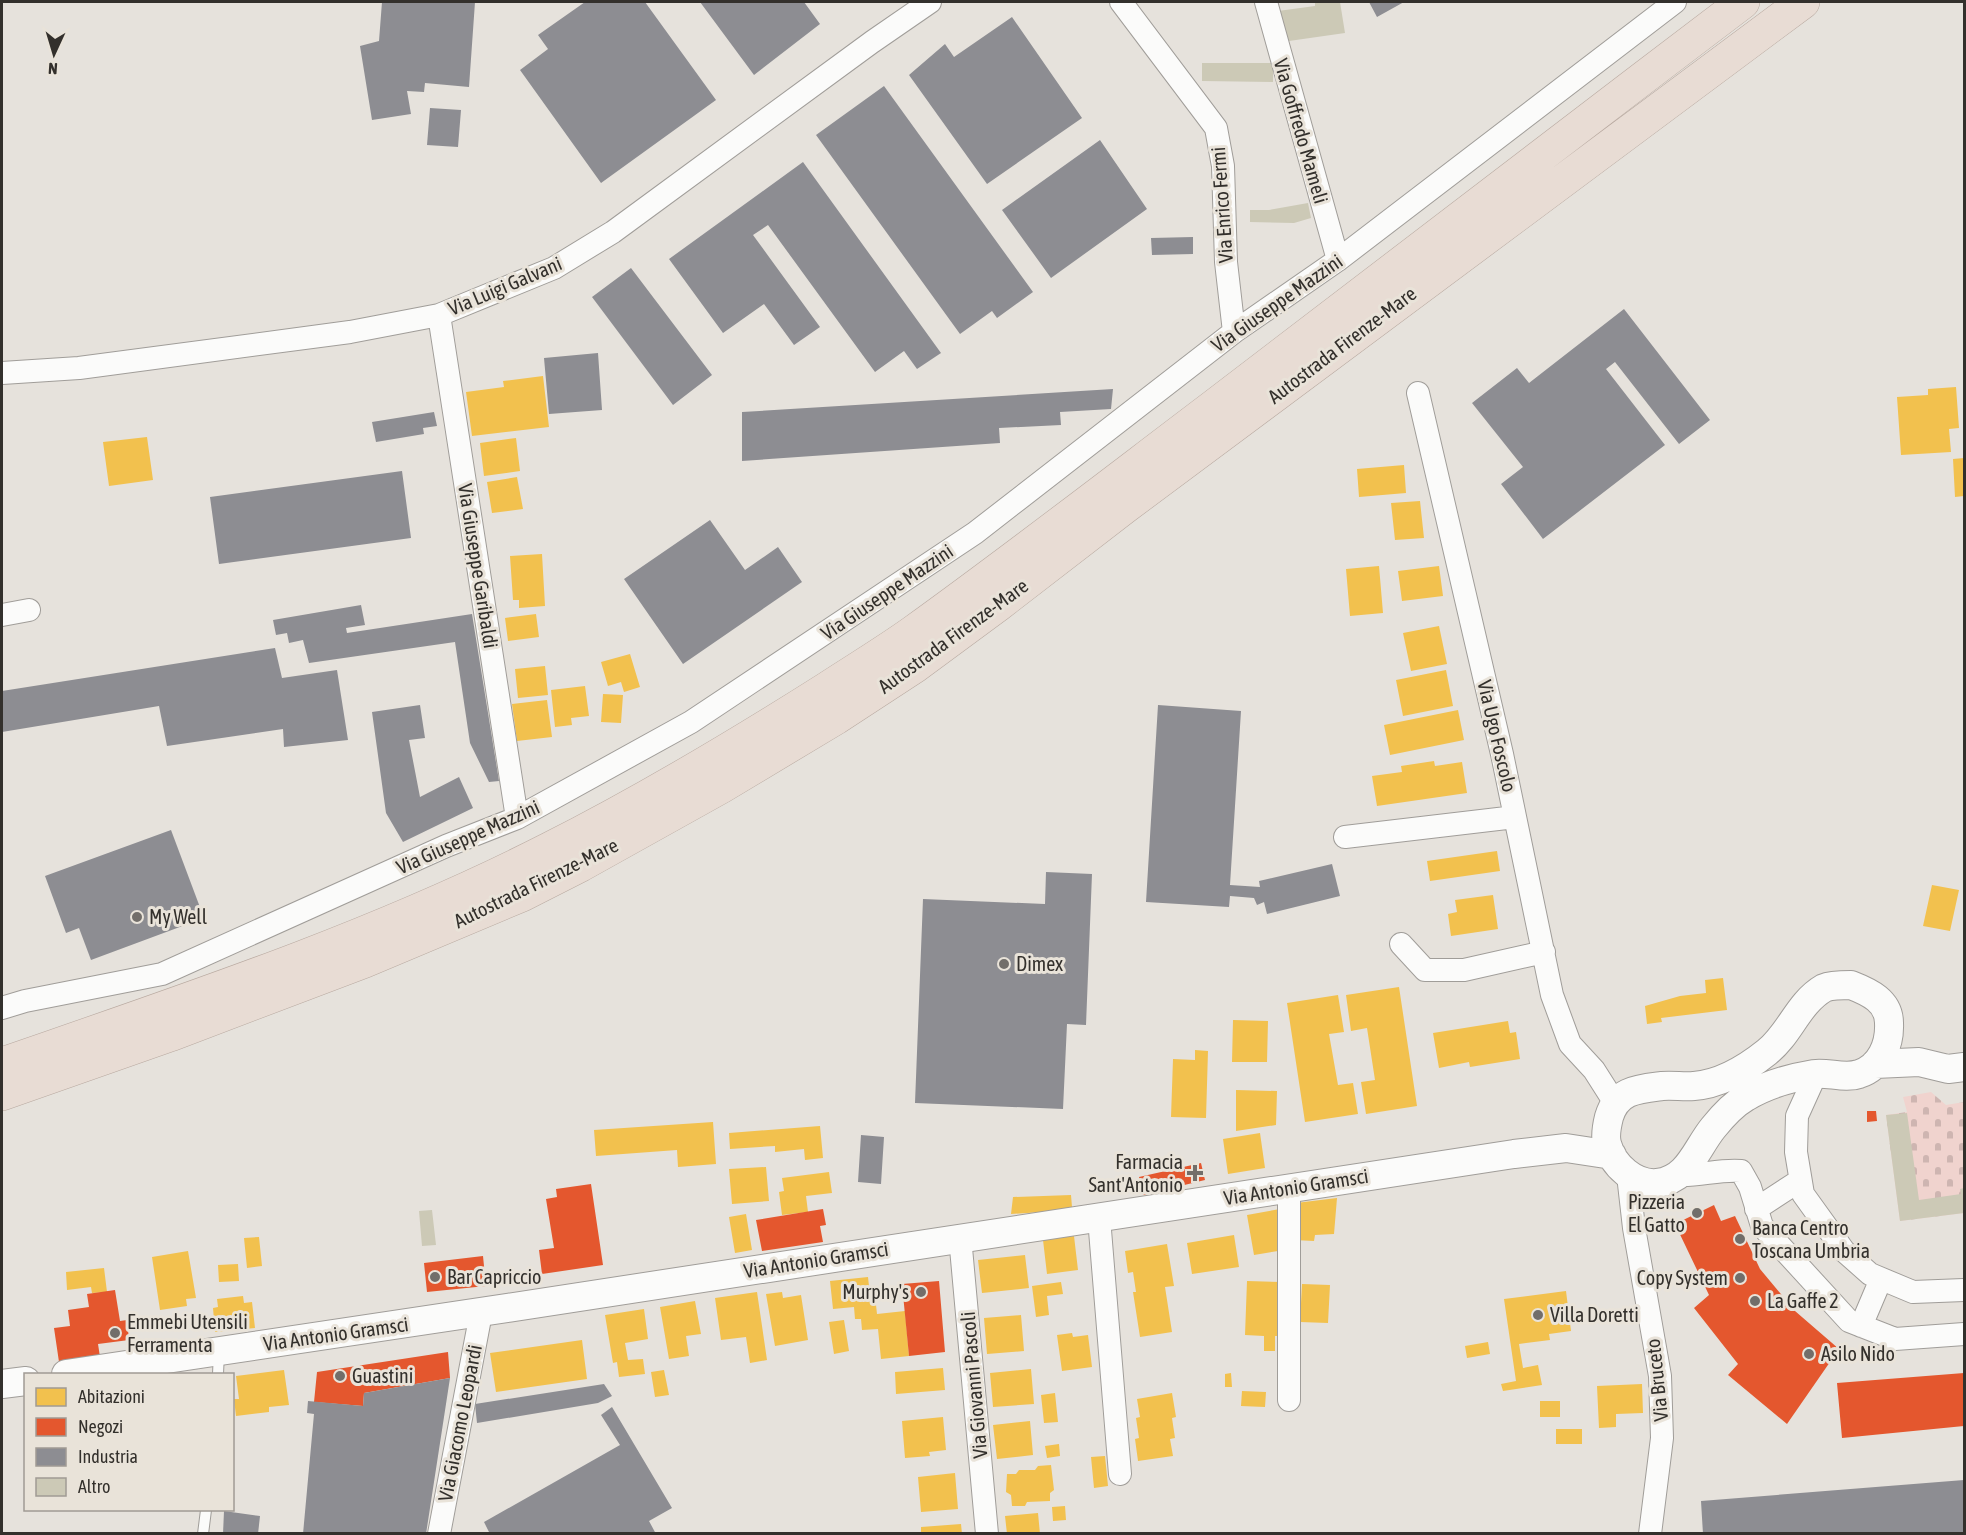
<svg xmlns="http://www.w3.org/2000/svg" width="1966" height="1535" viewBox="0 0 1966 1535" font-family="'Asap Condensed',sans-serif">
	<defs>
		<pattern id="cemetery-stones" width="16" height="16" patternUnits="userSpaceOnUse" patternTransform="scale(1.5)"><rect width="16" height="16" fill="#f0d3ce"/><path d="M2 7V4a2 2 0 0 1 4 0v3zM10 15v-3a2 2 0 0 1 4 0v3z" fill="#ceb5b1"/></pattern>
	</defs>
	<rect width="100%" height="100%" fill="#e6e2dc"/>
	<!-- cemetery -->
	<path fill="url(#cemetery-stones)" d="M1931,1092L1946,1105L1964,1102V1213L1900,1221L1886,1115L1907,1112L1903,1097Z"/>
	<!-- homes -->
	<path fill="#f2c14e" d="M543,376L549,427L472,436L466,392L504,387L503,381Z
		M1956,387L1959,428L1949,429L1951,452L1901,455L1897,397L1928,395V389Z
		M147,437L153,480L109,486L103,442Z
		M516,438L520,471L484,476L480,443Z
		M1964,458V496L1955,497L1953,459Z
		M1404,465L1406,493L1359,497L1357,469Z
		M517,477L523,509L492,513L487,482Z
		M1420,501L1424,538L1395,540L1391,503Z
		M542,554L545,606L519,608V600H513L510,556Z
		M1379,566L1383,613L1350,616L1346,569Z
		M1439,566L1443,596L1402,601L1398,571Z
		M536,614L539,637L508,641L505,618Z
		M1439,626L1447,664L1411,671L1403,633Z
		M630,654L640,687L624,692L621,682L608,686L601,662Z
		M545,666L548,695L518,698L515,669Z
		M1446,670L1453,706L1403,716L1396,680Z
		M585,686L589,716L571,718L572,725L555,727L551,690Z
		M603,694L623,695L621,723L601,722Z
		M547,700L552,737L517,741L512,704Z
		M1458,710L1464,740L1390,755L1384,725Z
		M1434,761L1435,766L1462,762L1467,793L1377,806L1372,776L1402,772L1401,766Z
		M1497,851L1500,871L1430,881L1427,861Z
		M1932,885L1959,890L1950,931L1923,926Z
		M1493,895L1498,929L1451,936L1448,914L1457,912L1455,900Z
		M1723,978L1727,1010L1661,1018L1662,1022L1647,1024L1645,1006L1680,996L1706,993L1705,980Z
		M1399,987L1417,1106L1366,1114L1361,1082L1375,1080L1367,1028L1351,1031L1346,995Z
		M1338,995L1344,1032L1329,1034L1338,1085L1353,1083L1358,1114L1305,1122L1287,1003Z
		M1233,1020L1268,1021L1267,1062H1232Z
		M1508,1021L1510,1033L1516,1032L1520,1059L1470,1067L1469,1062L1439,1068L1433,1033Z
		M1195,1050L1208,1051L1206,1118L1171,1117L1173,1059L1195,1060Z
		M1236,1090L1277,1091L1276,1125L1236,1131Z
		M713,1122L716,1164L678,1167L677,1150L596,1156L594,1130Z
		M820,1126L823,1158L805,1160L804,1149L775,1152V1146L730,1149L729,1133Z
		M1260,1133L1265,1168L1228,1174L1223,1139Z
		M766,1167L769,1201L732,1204L729,1169Z
		M829,1172L832,1193L806,1196L808,1212L782,1215L779,1192L784,1191L782,1178Z
		M1071,1195L1072,1207L1056,1211L1011,1214L1013,1197Z
		M1337,1198L1334,1234L1315,1235L1314,1241L1294,1240L1296,1203Z
		M1280,1209L1285,1242L1277,1243L1278,1251L1254,1255L1247,1215Z
		M746,1214L752,1250L735,1253L729,1217Z
		M1234,1235L1239,1267L1192,1274L1187,1243Z
		M1074,1236L1078,1270L1047,1274L1043,1240Z
		M259,1237L262,1266L247,1268L244,1238Z
		M1167,1244L1174,1286L1165,1287L1172,1332L1140,1337L1133,1292H1136L1133,1272L1128,1273L1125,1251Z
		M188,1251L196,1298L186,1299L187,1306L160,1310L152,1257Z
		M1025,1255L1029,1288L982,1293L978,1260Z
		M238,1264L239,1281L219,1282L218,1265Z
		M104,1268L107,1292L92,1293L91,1287L67,1290L66,1272Z
		M868,1277L871,1305H876L877,1314L905,1311L909,1356L881,1359L878,1329L862,1330L861,1319H855L854,1307L833,1309L830,1281Z
		M1247,1281L1282,1282L1280,1336H1275V1351H1264V1336L1245,1335Z
		M1061,1282L1063,1294L1047,1296L1049,1315L1036,1317L1032,1286Z
		M1302,1284L1330,1285L1328,1323L1300,1322Z
		M1566,1291L1571,1331L1549,1334L1550,1340L1519,1344L1523,1368L1538,1365L1542,1385L1503,1391L1501,1384L1516,1381L1504,1299Z
		M757,1292L767,1360L750,1363L746,1337L721,1340L715,1298Z
		M782,1292L783,1298L801,1295L808,1340L775,1346L766,1294Z
		M243,1296L244,1303L252,1302L255,1328L215,1332L213,1308L218,1307L217,1299Z
		M695,1301L701,1334L686,1336L689,1356L669,1359L660,1307Z
		M644,1309L648,1339L625,1343L628,1360L643,1359L645,1374L619,1377L617,1362L613,1363L605,1315Z
		M1021,1315L1024,1351L987,1354L984,1318Z
		M844,1320L849,1351L834,1354L829,1322Z
		M1072,1333L1073,1337L1088,1335L1092,1367L1062,1371L1057,1335Z
		M582,1340L587,1379L496,1392L490,1353Z
		M1488,1342L1490,1354L1467,1358L1465,1346Z
		M943,1368L945,1390L896,1394L895,1372Z
		M1031,1369L1034,1404L993,1407L990,1373Z
		M284,1370L289,1405L269,1407V1412L236,1416L234,1399H239L236,1376Z
		M664,1370L669,1395L655,1397L651,1372Z
		M1231,1373L1232,1387H1225V1374Z
		M1642,1384L1643,1413L1616,1414V1427L1599,1428L1597,1386Z
		M1242,1391L1266,1392L1265,1407L1241,1406Z
		M1055,1393L1058,1422L1044,1423L1041,1395Z
		M1172,1393L1176,1417L1172,1418L1175,1438L1170,1439L1173,1456L1138,1461L1135,1439L1139,1438L1136,1418L1140,1417L1137,1399Z
		M1540,1401H1560V1417H1540Z
		M943,1417L946,1450L929,1452L930,1456L905,1458L902,1421Z
		M1030,1421L1033,1455L997,1459L993,1425Z
		M1556,1429H1582V1444H1556Z
		M1059,1444L1060,1456L1047,1458L1045,1446Z
		M1105,1456L1108,1486L1094,1488L1091,1457Z
		M1051,1465L1054,1490L1050,1493V1501L1027,1502L1025,1506H1012L1011,1495L1006,1492L1007,1474H1016L1019,1470H1035L1038,1466Z
		M955,1473L958,1509L921,1512L918,1477Z
		M1065,1506L1066,1520L1053,1521L1052,1507Z
		M1038,1513L1040,1534H1007L1005,1516Z
		M961,1524L962,1534H921V1527Z"/>
	<!-- shops -->
	<path fill="#e4572e" d="M1867,1111H1876L1877,1121L1867,1122Z
		M1201,1163L1205,1180L1143,1195L1139,1177Z
		M591,1184L603,1265L542,1274L539,1250L554,1248L546,1199L557,1197L556,1189Z
		M1714,1205L1721,1221L1735,1216L1760,1269L1795,1311L1839,1349L1787,1424L1728,1375L1738,1364L1694,1308L1709,1295L1675,1224Z
		M823,1209L826,1225L820,1226L823,1242L762,1251L756,1220Z
		M483,1256L486,1286L427,1292L424,1263Z
		M939,1281L945,1352L909,1356L902,1284Z
		M115,1290L120,1321L127,1320L129,1340L98,1344L100,1357L59,1362L54,1328L70,1326L68,1310L89,1307L87,1294Z
		M448,1352L450,1378L364,1393L363,1406L314,1402L317,1372Z
		M1964,1373V1426L1842,1438L1837,1383Z"/>
	<!-- industry -->
	<path fill="#8d8d92" d="M382,2H475L469,87L425,83L424,92L407,91L411,114L372,120L360,46L379,41Z
		M585,2H645L716,100L601,183L520,70L548,49L538,35Z
		M700,2H804L820,24L754,75Z
		M1369,2H1404L1377,17Z
		M1012,17L1082,118L987,184L909,75L945,44L954,57Z
		M884,86L1033,292L997,318L992,311L960,334L816,135Z
		M430,108L461,110L458,147L427,145Z
		M1100,140L1147,209L1051,278L1002,210Z
		M803,162L941,353L917,369L904,351L875,372L768,225L753,235L820,327L794,345L764,304L723,333L669,259Z
		M1193,237V254L1152,255L1151,238Z
		M631,268L712,375L673,405L592,297Z
		M1624,309L1710,420L1679,444L1615,362L1606,369L1665,445L1543,539L1501,484L1523,467L1472,403L1517,368L1529,383Z
		M598,353L602,410L549,414L544,358Z
		M1113,389L1111,409L1060,412L1061,425L999,428L1000,443L742,461V412Z
		M434,412L437,426L423,428L424,434L376,442L372,422Z
		M402,471L411,538L219,564L210,497Z
		M710,520L745,570L778,547L802,582L683,664L624,579Z
		M361,605L365,625L346,628L347,633L472,614L499,781L489,782L470,743L455,642L309,663L303,640L289,643L287,633L276,635L273,620Z
		M275,648L282,678L337,670L348,740L284,747L283,729L167,746L159,706L2,732V691Z
		M420,705L425,738L409,740L420,797L459,777L473,808L403,842L386,813L372,712Z
		M1158,705L1241,711L1230,885L1260,887L1259,881L1332,864L1340,896L1267,914L1264,902L1257,905L1254,898L1230,896L1229,907L1146,902Z
		M171,830L204,918L91,960L79,928L66,933L45,876Z
		M1046,872L1092,874L1086,1025L1067,1024L1063,1109L915,1103L923,899L1045,904Z
		M861,1135L884,1137L881,1184L858,1182Z
		M450,1378L426,1534H303L314,1414L307,1413L308,1401L363,1406L364,1393Z
		M604,1384L612,1396L598,1403L477,1423L475,1404Z
		M612,1407L672,1508L649,1521L656,1534H490L484,1522L620,1445L601,1415Z
		M1964,1480V1534H1703L1701,1501Z
		M224,1511L260,1516L258,1534H223Z"/>
	<!-- building -->
	<path fill="#ccc9b6" d="M1315,2H1340L1345,33L1282,42L1278,11L1315,6Z
		M1202,63H1273V82L1202,81Z
		M1308,203L1311,218L1294,223L1250,222V210H1269Z
		M1907,1113L1919,1200L1961,1194L1960,1189L1964,1188V1213L1900,1221L1886,1115Z
		M432,1210L436,1245L422,1246L419,1211Z"/>
	<g fill="none" stroke-linecap="round" stroke-linejoin="round">
		<!-- service casing -->
		<g stroke="#a09d99" stroke-width="12">
			<path id="service" d="M218,1374L219,1352
				M203,1534L206,1510"/>
		</g>
		<!-- minor casing -->
		<g stroke="#a09d99" stroke-width="24">
			<path id="minor" d="M1121,2L1216,128L1223,166L1226,262L1234,332
				M1266,2L1338,260
				M439,315L517,818
				M2,373L79,368L350,332L439,315L554,268L613,232L872,42L930,2
				M1418,393L1502,754L1552,995L1570,1044L1594,1070L1615,1103
				M2,615L29,610
				M1345,837L1515,817
				M1401,944L1425,970H1464L1544,952
				M2,1008L25,1001L162,974L446,846L517,818L691,722L975,533L1234,332L1338,260L1675,2
				M1816,1074L1797,1116L1796,1152L1803,1194L1844,1251L1870,1274L1913,1292L1964,1290
				M1628,1175L1634,1228L1660,1376L1662,1438L1650,1534
				M1679,1175C1700,1176 1720,1169 1741,1171L1750,1187L1762,1226L1849,1321L1895,1339L1964,1334
				M1756,1209L1799,1181
				M1099,1218L1120,1474
				M960,1237L987,1534
				M1861,1326L1881,1279
				M1289,1400V1188
				M439,1534L481,1313"/>
		</g>
		<!-- tertiary casing -->
		<g stroke="#a09d99" stroke-width="30">
			<path id="tertiary" d="M1851,985C1869,992 1889,1001 1889,1023C1890,1044 1881,1067 1859,1074C1845,1079 1828,1072 1814,1074C1790,1078 1767,1084 1746,1097C1734,1104 1721,1118 1713,1128C1696,1149 1688,1180 1657,1183C1635,1185 1613,1166 1607,1144C1605,1136 1607,1125 1609,1117C1617,1090 1638,1089 1662,1086C1673,1085 1684,1087 1694,1086C1720,1084 1747,1068 1767,1052C1790,1034 1798,1003 1824,988C1831,985 1843,985 1851,985Z
				M1875,1064L1919,1062L1948,1069L1964,1067
				M66,1374C549,1303 1031,1227 1514,1154L1566,1148L1612,1155
				M2,1384L26,1381"/>
		</g>
		<!-- motorway casing -->
		<g stroke="#b8a9a0" stroke-width="34">
			<path id="motorway" d="M2,1064C187,1000 374,938 549,849C644,801 736,746 826,689C855,670 885,652 913,632C1013,560 1111,484 1210,409C1388,273 1565,137 1743,2
				M2,1094L170,1035L365,961L522,895L581,865L721,787L836,718L914,667L998,605L1125,507L1803,2"/>
		</g>
		<!-- service -->
		<use href="#service" stroke="#fbfbfa" stroke-width="10"/>
		<!-- minor -->
		<use href="#minor" stroke="#fbfbfa" stroke-width="22"/>
		<!-- tertiary -->
		<use href="#tertiary" stroke="#fbfbfa" stroke-width="28"/>
		<!-- motorway -->
		<use href="#motorway" stroke="#e8dcd4" stroke-width="33"/>
	</g>
	<!-- markers -->
	<g fill="#726e6a" stroke="#e9e3d9" stroke-width="2">
		<circle cx="137" cy="917" r="6"/>
		<circle cx="1004" cy="964" r="6"/>
		<path d="M1192 1164h6v6h6v6h-6v6h-6v-6h-6v-6h6z"/>
		<circle cx="1697" cy="1213" r="6"/>
		<circle cx="1740" cy="1239" r="6"/>
		<circle cx="435" cy="1277" r="6"/>
		<circle cx="1740" cy="1278" r="6"/>
		<circle cx="921" cy="1292" r="6"/>
		<circle cx="1755" cy="1301" r="6"/>
		<circle cx="1538" cy="1315" r="6"/>
		<circle cx="115" cy="1333" r="6"/>
		<circle cx="1809" cy="1354" r="6"/>
		<circle cx="340" cy="1376" r="6"/>
	</g>
	<g text-anchor="middle" stroke-width="6" stroke-linejoin="round" paint-order="stroke">
		<!-- street labels -->
		<g font-size="20" fill="#33302c" stroke="#e9e3d9">
			<text transform="translate(1301 131) rotate(74)" y="7">Via Goffredo Mameli</text>
			<text transform="translate(1222 205) rotate(-94)" y="7">Via Enrico Fermi</text>
			<text transform="translate(505 286) rotate(-23)" y="7">Via Luigi Galvani</text>
			<text transform="translate(1277 303) rotate(-35)" y="7">Via Giuseppe Mazzini</text>
			<text transform="translate(1342 345) rotate(-37)" y="7">Autostrada Firenze-Mare</text>
			<text transform="translate(478 566) rotate(81)" y="7">Via Giuseppe Garibaldi</text>
			<text transform="translate(887 592) rotate(-34)" y="7">Via Giuseppe Mazzini</text>
			<text transform="translate(953 636) rotate(-36)" y="7">Autostrada Firenze-Mare</text>
			<text transform="translate(1497 736) rotate(77)" y="7">Via Ugo Foscolo</text>
			<text transform="translate(468 837) rotate(-24)" y="7">Via Giuseppe Mazzini</text>
			<text transform="translate(536 883) rotate(-26)" y="7">Autostrada Firenze-Mare</text>
			<text transform="translate(1296 1187) rotate(-9)" y="7">Via Antonio Gramsci</text>
			<text transform="translate(816 1260) rotate(-9)" y="7">Via Antonio Gramsci</text>
			<text transform="translate(336 1334) rotate(-8)" y="7">Via Antonio Gramsci</text>
			<text transform="translate(1657 1380) rotate(-96)" y="7">Via Bruceto</text>
			<text transform="translate(974 1385) rotate(-95)" y="7">Via Giovanni Pascoli</text>
			<text transform="translate(460 1423) rotate(-79)" y="7">Via Giacomo Leopardi</text>
		</g>
		<!-- poi labels -->
		<g font-size="20" fill="#33302c" stroke="#e9e3d9" text-anchor="start">
			<text x="149" y="924">My Well</text>
			<text x="1016" y="971">Dimex</text>
			<text x="1183" y="1169" text-anchor="end">Farmacia<tspan x="1183" dy="23">Sant'Antonio</tspan></text>
			<text x="1685" y="1209" text-anchor="end">Pizzeria<tspan x="1685" dy="23">El Gatto</tspan></text>
			<text x="1752" y="1235">Banca Centro<tspan x="1752" dy="23">Toscana Umbria</tspan></text>
			<text x="447" y="1284">Bar Capriccio</text>
			<text x="1728" y="1285" text-anchor="end">Copy System</text>
			<text x="909" y="1299" text-anchor="end">Murphy's</text>
			<text x="1767" y="1308">La Gaffe 2</text>
			<text x="1550" y="1322">Villa Doretti</text>
			<text x="127" y="1329">Emmebi Utensili<tspan x="127" dy="23">Ferramenta</tspan></text>
			<text x="1821" y="1361">Asilo Nido</text>
			<text x="352" y="1383">Guastini</text>
		</g>
	</g>
	<!-- border -->
	<rect width="1966" height="1535" fill="none" stroke="#33302c" stroke-width="6"/>
	<!-- legend -->
	<rect x="24" y="1373" width="210" height="138" fill="#e9e3d9" stroke="#a09b94" stroke-width="1.5"/>
	<rect x="36" y="1388" width="30" height="18" fill="#f2c14e" stroke="#a09b94" stroke-width="1.5"/>
	<text x="78" y="1403" font-size="18" fill="#33302c">Abitazioni</text>
	<rect x="36" y="1418" width="30" height="18" fill="#e4572e" stroke="#a09b94" stroke-width="1.5"/>
	<text x="78" y="1433" font-size="18" fill="#33302c">Negozi</text>
	<rect x="36" y="1448" width="30" height="18" fill="#8d8d92" stroke="#a09b94" stroke-width="1.5"/>
	<text x="78" y="1463" font-size="18" fill="#33302c">Industria</text>
	<rect x="36" y="1478" width="30" height="18" fill="#ccc9b6" stroke="#a09b94" stroke-width="1.5"/>
	<text x="78" y="1493" font-size="18" fill="#33302c">Altro</text>
	<!-- north arrow -->
	<g transform="translate(54 54) rotate(184)" stroke="#e9e3d9" stroke-width="4.5" paint-order="stroke">
	<path d="M0-4.5L10 22L0 15L-10 22Z" fill="#33302c"/>
	<text y="-9" font-size="16" font-weight="bold" text-anchor="middle" fill="#33302c">N</text>
	</g>
</svg>
